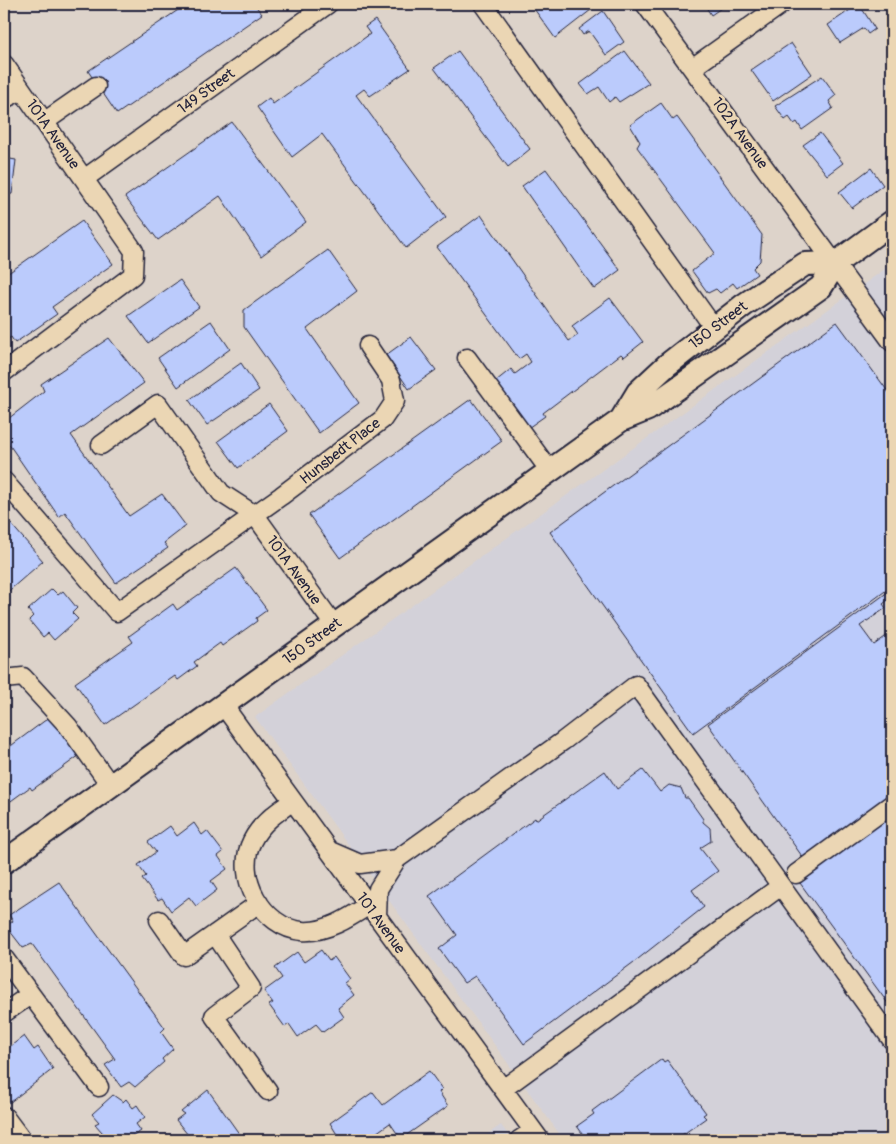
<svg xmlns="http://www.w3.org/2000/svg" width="896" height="1144" viewBox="0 0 896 1144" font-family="Pangolin,sans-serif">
	<rect width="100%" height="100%" fill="#ddd3ca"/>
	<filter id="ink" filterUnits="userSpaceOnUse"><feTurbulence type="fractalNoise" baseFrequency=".02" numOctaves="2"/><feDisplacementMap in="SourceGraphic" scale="10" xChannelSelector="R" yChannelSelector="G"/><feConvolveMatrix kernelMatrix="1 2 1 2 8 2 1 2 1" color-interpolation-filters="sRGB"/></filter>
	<g filter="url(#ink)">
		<!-- built -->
		<path fill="#d3d1d9" d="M892,264V1140H564L255,717Z
			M501,1125L512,1140H479Z"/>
		<!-- building -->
		<path fill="#bbcbfc" stroke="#22223b" d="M187,4H254L262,14L117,114L88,71Z
			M535,4H595L596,6L555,38L532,6Z
			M704,4H727L711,15Z
			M859,4L875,29L868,34L864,28L840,43L828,25Z
			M603,11L624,42L606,55L589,31L583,35L579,29Z
			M375,20L410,69L370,96L364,89L356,95L446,217L406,248L322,134L292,157L257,107L269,98L273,104L370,34L365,27Z
			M791,43L812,74L773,101L751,70Z
			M458,51L530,149L508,167L434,68Z
			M625,51L649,83L619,102L615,97L609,102L599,87L588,94L580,84Z
			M822,76L836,95L829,101L833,108L802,130L797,122L794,124L789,117L785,120L775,106Z
			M661,103L673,120L677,117L762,235L760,261L753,268L757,274L737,288L733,283L720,293L716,289L708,293L692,271L715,253L637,147L640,142L630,125Z
			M232,122L306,222L261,256L220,196L158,240L125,197Z
			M820,133L843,163L827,175L803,145Z
			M4,158L16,160L12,194L4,195Z
			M871,168L883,185L852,208L839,192Z
			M546,169L620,270L594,289L522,186Z
			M481,215L569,341L578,335L572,326L610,298L643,342L624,357L621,354L543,413L545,416L525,430L491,385L511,369L515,374L531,362L526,354L519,359L437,247Z
			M82,221L113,264L52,307L57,314L15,343L11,337L4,342V276Z
			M328,250L357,291L307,329L359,403L319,433L244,327V310Z
			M180,280L199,307L148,343L128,316Z
			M211,321L230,349L178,387L158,358Z
			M837,322L892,397V586L693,733L550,532Z
			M411,337L436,370L409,389L386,355Z
			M109,338L144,383L71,435L129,516L162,494L186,526L164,543L168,548L116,583L65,512L59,517L4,437V422L44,391L41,384Z
			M241,363L259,390L207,425L189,400Z
			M471,399L502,441L340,558L309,515Z
			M269,404L288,431L238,468L218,441Z
			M4,516L43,561L4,595Z
			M236,568L267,610L256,618L257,621L222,646L220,643L194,662L197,666L178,680L175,676L105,725L75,683L133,642L129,636L173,604L177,610Z
			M52,589L58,595L63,591L77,608L72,613L78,619L54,640L48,633L43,637L29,620L33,616L28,610Z
			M892,589V597L883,604L886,608L860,626L874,645L892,632V1009L800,883L814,873L708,724Z
			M51,716L80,755L32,790L30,787L4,806V751Z
			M643,770L660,792L669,785L681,788L685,798H688L703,819V822L710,828L711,841L700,848L718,871L692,890L704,907L638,959L524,1044L475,976L464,983L439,949L457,935L429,896L535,818L536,820L605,771L617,789Z
			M194,823L202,835L207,831L223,852L218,856L227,869L211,881L217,890L196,906L189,897L171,911L162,898L158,900L142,879L146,876L138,865L156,852L148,842L170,826L177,836Z
			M59,882L165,1028L161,1032L173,1049L162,1059L164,1062L135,1087L129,1082L121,1087L105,1065L115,1059L32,944L23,948L6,926L13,921L9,915Z
			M321,950L329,961L334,957L350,979L345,983L354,995L338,1008L344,1017L323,1032L316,1024L298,1037L289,1024L285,1027L269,1005L273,1003L264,991L282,978L275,968L297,952L304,962Z
			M24,1036L34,1050L38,1047L53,1069L9,1103L4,1095V1051Z
			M662,1059L664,1062L667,1060L706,1113L703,1115L706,1118L675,1140H587L577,1126L594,1114L592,1111Z
			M429,1071L442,1089L439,1092L448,1106L401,1139L390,1123L366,1140H334L338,1136L330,1123L373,1092L383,1105Z
			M208,1090L240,1135L233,1140H192L176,1120L184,1114L181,1112Z
			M113,1095L123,1102L126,1099L133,1108L137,1105L145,1117L136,1124L141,1131L128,1140H109L95,1124L99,1122L92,1114Z"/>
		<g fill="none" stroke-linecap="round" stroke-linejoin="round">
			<!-- minor casing -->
			<g stroke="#22223b" stroke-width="21">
				<path id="minor" d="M483,4L714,328
					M645,4L892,342
					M4,64L134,251L133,275L4,372
					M692,68L782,4
					M4,99L22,90
					M44,122L96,86
					M84,179L328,4
					M467,358L550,471
					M101,445L158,404L221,493L255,515L334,625
					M4,481L117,612L281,496L383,419L395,401L391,380L368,346
					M4,679L23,677L68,726L111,786
					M223,705L540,1140
					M293,801C277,812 261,823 252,841C234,876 263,928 302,931C326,933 349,918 369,905
					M330,851L360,864L397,859
					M796,874L892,804
					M377,917L378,889L397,859L563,741L636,685L892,1040
					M159,920L184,956L259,903
					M215,934L251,988L214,1016L268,1091
					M4,958L99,1087
					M4,1013L30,995
					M503,1089L781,886
					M4,1116L22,1140
					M519,1140L533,1131"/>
			</g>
			<!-- major casing -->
			<g stroke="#22223b" stroke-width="26">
				<path id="major" d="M621,420L638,392L667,365L744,305L805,264L836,263
					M4,862L621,420L648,409L821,287L836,263L892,222"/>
			</g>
			<!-- minor -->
			<use href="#minor" stroke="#ebd6b4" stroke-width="18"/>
			<!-- major -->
			<use href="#major" stroke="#ebd6b4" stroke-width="22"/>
		</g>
	</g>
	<g text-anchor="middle" stroke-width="5" stroke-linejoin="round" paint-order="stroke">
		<!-- street labels -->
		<g font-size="15" fill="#22223b" stroke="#ebd6b4">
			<text transform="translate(206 91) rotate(-36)" y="5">149 Street</text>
			<text transform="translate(740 133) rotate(54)" y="5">102A Avenue</text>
			<text transform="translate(53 134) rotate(55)" y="5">101A Avenue</text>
			<text transform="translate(718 325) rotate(-37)" y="5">150 Street</text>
			<text transform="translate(340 451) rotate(-38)" y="5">Hunsbedt Place</text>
			<text transform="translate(294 570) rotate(54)" y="5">101A Avenue</text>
			<text transform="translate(312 641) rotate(-36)" y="5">150 Street</text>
			<text transform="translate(381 923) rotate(54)" y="5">101 Avenue</text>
		</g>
	</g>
	<!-- margin -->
	<rect width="896" height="1144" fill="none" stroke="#ebd6b4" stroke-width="20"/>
	<rect x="10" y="10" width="876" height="1124" fill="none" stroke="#22223b" stroke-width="2" filter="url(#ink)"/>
</svg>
